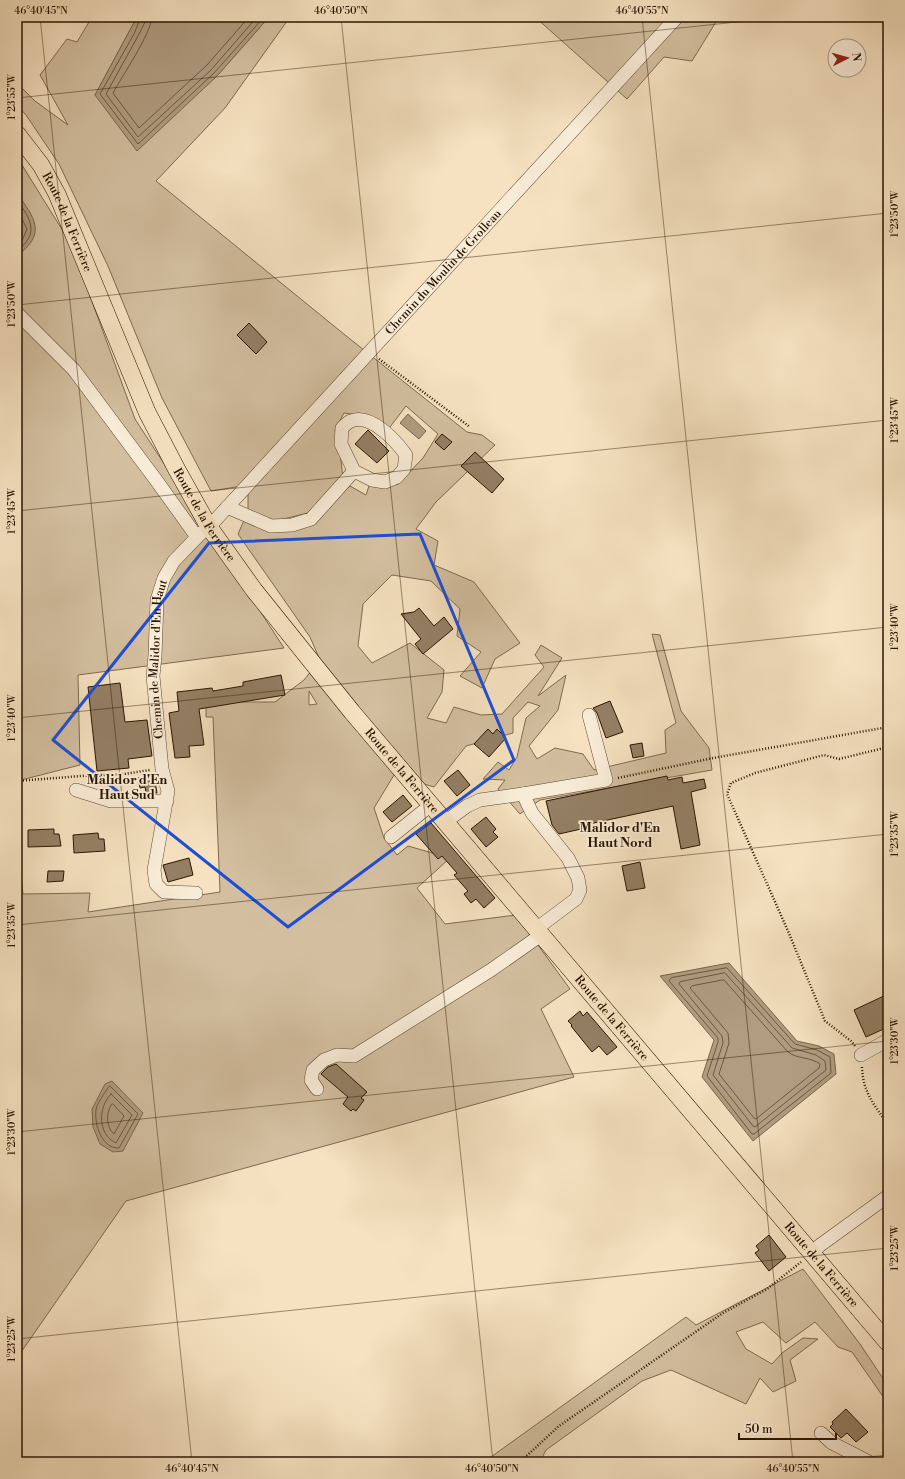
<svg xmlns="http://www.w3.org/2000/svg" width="905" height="1479" viewBox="0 0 905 1479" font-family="'Libre Bodoni',serif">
	<rect width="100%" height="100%" fill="#f6e2c1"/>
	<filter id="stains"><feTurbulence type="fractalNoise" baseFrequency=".005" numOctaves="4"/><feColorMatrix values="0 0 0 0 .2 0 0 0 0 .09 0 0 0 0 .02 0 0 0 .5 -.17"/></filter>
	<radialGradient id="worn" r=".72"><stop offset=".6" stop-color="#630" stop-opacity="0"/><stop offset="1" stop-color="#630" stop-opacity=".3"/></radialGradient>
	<!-- green -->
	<path fill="#d3bfa0" stroke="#7e6a50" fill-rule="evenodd" d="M92,17H137L95,95L201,90L217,76L269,17H290L225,108L156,181L345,335L467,432L482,435L495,445L436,502L416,529L438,541L434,565L474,582L520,643L495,659L482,688L460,676L481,652L457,636L460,609L431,581L392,575L363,604L358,646L372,663L410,643L444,670L442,692L427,718L446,723L454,707L481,715L502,714L544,667L535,655L541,645L562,658L538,696L566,675L558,710L529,746L537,759L555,748L583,754L594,770L666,753L665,730L676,723L652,634L660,635L681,711L709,748L712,770L540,800L520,814L498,789L505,780L483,779L498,762L509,770L517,757L526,718L540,706L528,702L513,718V733L466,746L434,787L394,775L374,808L384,838L397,855L408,846L450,858L417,888L445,924L516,915L570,989L541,1009L574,1077L126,1201L17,1358V858L20,866L23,894L90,893L88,912L220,892L213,717H206V702H275L304,680L320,660L310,637L238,534L245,518L273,529L314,520L332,500L350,486L366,495L370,483L387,477L397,485L423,458L438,434L406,406L387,431L365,416L344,413L335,430L340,452L343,479L308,513L271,522L248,512V485L211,491L162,398L108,266L59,164L26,115L17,105V83L35,101L68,125L40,75L67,39L77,42ZM309,691L317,704L309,705Z
		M535,17H719L692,61L664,57L627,99Z
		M17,157L71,244L135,419L284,648L78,675L80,765L17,781Z
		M803,1269L860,1344L888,1386V1398H884L852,1352L838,1347L815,1322L786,1343L763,1322L736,1332L746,1349L772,1364L782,1353L803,1338L818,1339L790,1360L796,1381L773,1392L760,1378L746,1404L671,1370L642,1381L546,1450L540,1462H484L686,1317L696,1325Z"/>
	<!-- water -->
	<path fill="#b09c80" stroke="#7a664d" d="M137,17H269L217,76L137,151L95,95Z
		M17,193C35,219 47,233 17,256Z
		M408,414L426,431L419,439L400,423Z
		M729,963L797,1041L819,1046L834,1054L836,1074L753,1141L702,1077L714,1040L660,976Z
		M112,1081L143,1113L123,1151L113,1152L100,1144L93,1127L92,1109L105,1084Z"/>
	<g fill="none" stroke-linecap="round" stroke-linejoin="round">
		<!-- shore -->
		<path stroke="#6c5840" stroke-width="1" d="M141,17L134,34L100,94L138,144L214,73L264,17
			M146,17L145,22L138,36L106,94L138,137L211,70L257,17
			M152,17C151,34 122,76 113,93L139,128L207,65L249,17
			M17,200C31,220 40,233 17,251
			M17,209L27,229L22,241L17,244
			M727,968L795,1044L817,1050L830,1057L831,1073L754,1134H752L707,1076L718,1042V1038L669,981L671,978Z
			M725,973L792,1048L816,1055L825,1061L826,1070L755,1127L753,1126L713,1075L723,1043L722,1036L679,984L680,982Z
			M724,980L788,1052C797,1059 811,1057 820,1064L819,1068L756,1119L754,1118L719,1074L729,1043L728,1033L690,988L692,986Z
			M110,1086L138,1114L119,1148C102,1149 94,1124 96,1110C97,1103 104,1094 108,1088Z
			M111,1094L132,1115L116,1143C97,1134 98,1107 111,1094Z
			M113,1104L124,1116L114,1134C106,1127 106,1114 111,1105Z"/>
	</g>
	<!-- building -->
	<path fill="#947f65" stroke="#291401" d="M249,323L267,342L256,354L237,335Z
		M368,430L389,451L377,463L355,444Z
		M442,434L452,442L444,450L435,442Z
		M475,452L504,479L492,493L461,466Z
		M419,608L434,626L444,617L453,629L423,654L415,644L421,639L401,614L414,612Z
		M281,675L285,695L199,709L204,745L189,746L190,757L175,758L169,713L179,711L177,692L212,688L213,691L243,686V682Z
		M120,683L125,722L147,720L152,756L128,759L129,768L97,771L88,687Z
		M610,701L623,732L606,738L597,713L593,708Z
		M488,729L493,734L497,729L506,738L489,757L474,744Z
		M642,743L644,756L633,758L630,745Z
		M458,770L470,785L457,796L444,781Z
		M154,776L157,793H146L145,787L140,788L138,778Z
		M667,776L668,780L682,777L683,783L704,779L706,788L691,792L700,845L681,849L673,806L589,824L590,827L559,834L552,825L546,801Z
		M403,795L412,806L392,822L383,812Z
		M486,817L496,829L493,832L498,837L486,847L471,829Z
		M431,823L495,898L484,908L476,899L471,903L464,894L468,891L454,875L457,873L442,856L438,859L416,834Z
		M54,829V834H59L61,846L28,847V830Z
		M98,833L99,839H104L105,851L74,853L73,835Z
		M189,858L193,875L168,882L163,865Z
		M640,862L645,888L627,891L622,866Z
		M48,871H64L63,881L47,882Z
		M888,994V1027L866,1037L854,1010Z
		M580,1011L583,1016L587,1012L617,1047L607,1055L599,1046L592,1052L571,1026L572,1025L568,1021Z
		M336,1064L367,1092L361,1098L364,1100L356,1111L353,1109L351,1111L343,1104L348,1097L321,1074L328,1067Z
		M769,1235L786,1257L769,1271L755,1253L759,1250L756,1246Z
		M846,1409L868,1432L856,1442L847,1433L841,1438L830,1427L833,1424L832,1422Z"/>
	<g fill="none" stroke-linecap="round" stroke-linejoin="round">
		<!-- minor casing -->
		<g stroke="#5c4831" stroke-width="14">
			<g id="minor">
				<path d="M17,313L74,370L156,480L197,537"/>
				<path d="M227,507L271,526L292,525L311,519L354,471L341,444L342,428C344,426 348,422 351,421C371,413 396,441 406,455L404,469L397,477L385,482L372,480L354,471"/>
				<path d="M76,790L111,801H167"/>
				<path d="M523,794L606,780L589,715"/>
				<path d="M445,822L467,806L480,800L523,794L532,813L568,858L578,878L580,890L576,899L536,929"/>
				<path d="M391,837L431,805"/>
				<path id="s1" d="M196,893L164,892L156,884L154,870L168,791L162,769L153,676L155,656L157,600L164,578L174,561L201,533L209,527L677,17"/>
				<path d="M861,1055L888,1040"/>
				<path d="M317,1089L311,1080L313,1070L324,1060L337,1055L354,1056L491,970L541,935"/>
				<path d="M813,1253L819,1246L888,1196"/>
				<path d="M821,1433L832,1443L869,1462"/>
			</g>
		</g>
		<!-- major casing -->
		<g stroke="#291401" stroke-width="18">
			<g id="major">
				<path id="s2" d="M17,134L41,165L57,194L147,412L176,468L209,527L254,590L352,712L888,1343"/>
			</g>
		</g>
		<!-- path -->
		<path stroke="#291401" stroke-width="2.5" stroke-dasharray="1 2" stroke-linecap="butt" d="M379,359L470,427
			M618,778L713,758L888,727
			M17,781L81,776L124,774L150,770
			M855,1046L851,1041L825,1021L788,931L727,794L731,783L755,773L824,755L839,759L888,747
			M862,1067C863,1093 874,1104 888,1125
			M520,1462L559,1426L723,1313L767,1289L801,1262"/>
		<!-- minor -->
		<use href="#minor" stroke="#f9ecd7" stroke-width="13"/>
		<!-- major -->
		<use href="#major" stroke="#f6e2c1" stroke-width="17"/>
	</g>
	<!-- marked area -->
	<path fill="none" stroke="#1d4ed8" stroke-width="3" stroke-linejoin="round" d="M420,534L514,760L288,927L53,740L209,543Z"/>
	<!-- ticks -->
	<path fill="none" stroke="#291401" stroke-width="1" stroke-opacity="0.45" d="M40,17L192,1462M341,17L493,1462M642,17L793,1462M17,98L784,17M17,305L888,213M17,511L888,420M17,718L888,627M17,925L888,834M17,1132L888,1041M17,1339L888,1248M817,1462L888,1455"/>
	<g text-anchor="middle" stroke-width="3.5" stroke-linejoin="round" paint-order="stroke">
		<!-- street labels -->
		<g font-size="12" fill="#291401" stroke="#f9ecd7">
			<text dy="4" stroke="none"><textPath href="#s2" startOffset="102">Route de la Ferrière</textPath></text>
			<text dy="4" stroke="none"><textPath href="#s1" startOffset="768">Chemin du Moulin de Grolleau</textPath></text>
			<text dy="4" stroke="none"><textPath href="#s2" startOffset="426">Route de la Ferrière</textPath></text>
			<text dy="4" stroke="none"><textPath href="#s1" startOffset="271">Chemin de Malidor d'En Haut</textPath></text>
			<text dy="4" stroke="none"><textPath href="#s2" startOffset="750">Route de la Ferrière</textPath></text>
			<text dy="4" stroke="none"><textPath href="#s2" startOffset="1074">Route de la Ferrière</textPath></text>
			<text dy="4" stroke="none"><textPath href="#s2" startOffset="1398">Route de la Ferrière</textPath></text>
		</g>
		<!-- neighbourhood labels -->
		<g font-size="13" font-weight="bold" fill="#291401" stroke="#f9ecd7">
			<text x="127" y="784">Malidor d'En<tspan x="127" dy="15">Haut Sud</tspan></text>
			<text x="620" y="832">Malidor d'En<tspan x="620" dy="15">Haut Nord</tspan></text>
		</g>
	</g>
	<!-- margin -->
	<rect width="905" height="1479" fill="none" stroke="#f6e2c1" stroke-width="44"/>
	<!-- north arrow -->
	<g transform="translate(847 58) rotate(84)"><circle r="19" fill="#f9ecd7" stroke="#a69681"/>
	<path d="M0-3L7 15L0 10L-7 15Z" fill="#8f2418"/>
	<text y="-6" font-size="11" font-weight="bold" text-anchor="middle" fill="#291401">N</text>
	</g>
	<!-- scale -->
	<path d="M739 1433v6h97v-6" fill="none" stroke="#291401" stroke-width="2"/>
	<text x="745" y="1433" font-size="12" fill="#291401" stroke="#f9ecd7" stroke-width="3" paint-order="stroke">50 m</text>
	<rect x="22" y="22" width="861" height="1435" fill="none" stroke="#291401" stroke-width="1.5"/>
	<g font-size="10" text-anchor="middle" fill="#291401">
		<text x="41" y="14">46°40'45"N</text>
		<text x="341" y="14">46°40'50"N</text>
		<text x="642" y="14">46°40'55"N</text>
		<text transform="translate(11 97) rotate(-90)" y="4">1°23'55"W</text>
		<text transform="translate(894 214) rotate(-90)" y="4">1°23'50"W</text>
		<text transform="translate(11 304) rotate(-90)" y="4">1°23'50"W</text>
		<text transform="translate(894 420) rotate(-90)" y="4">1°23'45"W</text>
		<text transform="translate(11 511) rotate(-90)" y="4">1°23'45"W</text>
		<text transform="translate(894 627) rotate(-90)" y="4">1°23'40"W</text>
		<text transform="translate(11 718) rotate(-90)" y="4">1°23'40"W</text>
		<text transform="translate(894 834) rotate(-90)" y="4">1°23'35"W</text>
		<text transform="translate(11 925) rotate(-90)" y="4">1°23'35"W</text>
		<text transform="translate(894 1041) rotate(-90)" y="4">1°23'30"W</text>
		<text transform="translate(11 1132) rotate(-90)" y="4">1°23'30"W</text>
		<text transform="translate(894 1248) rotate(-90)" y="4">1°23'25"W</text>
		<text transform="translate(11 1339) rotate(-90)" y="4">1°23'25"W</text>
		<text x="192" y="1472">46°40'45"N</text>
		<text x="492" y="1472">46°40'50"N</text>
		<text x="793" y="1472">46°40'55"N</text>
	</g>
	<rect width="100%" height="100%" filter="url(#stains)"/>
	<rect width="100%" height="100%" fill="url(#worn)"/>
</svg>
